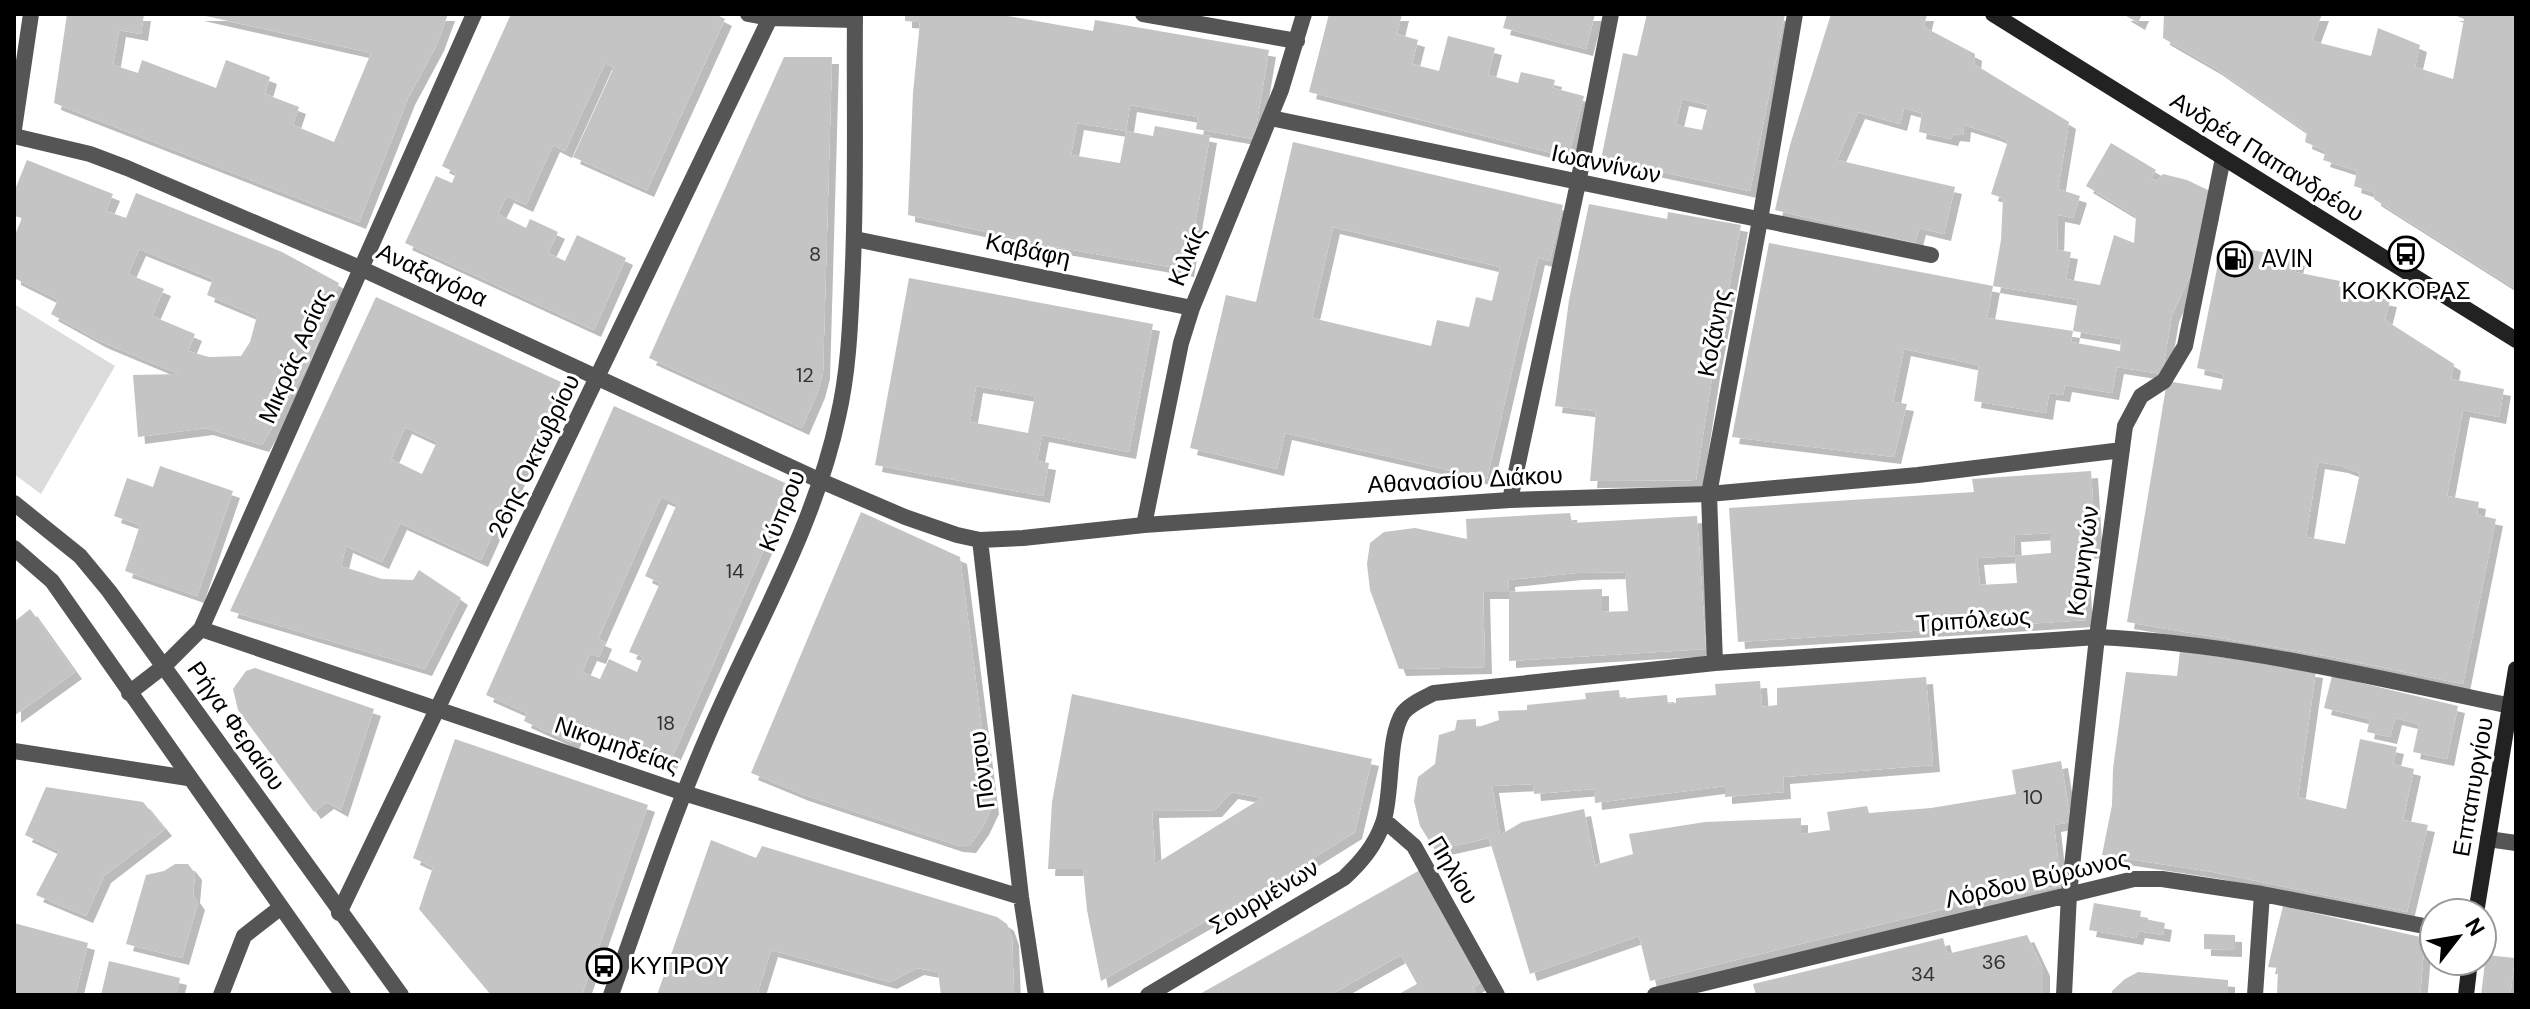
<svg xmlns="http://www.w3.org/2000/svg" width="2530" height="1009" viewBox="0 0 2530 1009" font-family="'DM Sans',sans-serif">
	<defs>
		<filter id="shadow"><feDropShadow dx="7" dy="7" stdDeviation="0" flood-color="#0004"/></filter>
	</defs>
	<rect width="100%" height="100%" fill="#fff"/>
	<!-- green -->
	<path fill="#dcdcdc" d="M14,304L115,366L41,494L14,474Z"/>
	<!-- building -->
	<path fill="#c4c4c4" fill-rule="evenodd" filter="url(#shadow)" d="M67,14H144L141,34L119,30L113,65L138,73L142,60L216,88L226,60L270,77L265,94L299,107L293,125L334,142L371,53L197,14H448L437,44L408,98L359,222L54,103Z
		M511,14H715L725,19L647,190L573,157L614,67L605,63L565,151L553,145L526,205L507,196L498,214L526,228L530,219L558,232L548,253L565,261L577,235L626,258L594,330L405,243L436,176L452,183L456,173L442,166Z
		M905,14H997L1093,31L1095,20L1269,50L1254,139L1196,129L1198,117L1130,105L1126,131L1153,136L1155,126L1210,136L1187,270L1056,247L908,215L913,93L920,22L905,21ZM1077,123L1126,131L1120,163L1071,155Z
		M1329,14H1402L1397,34L1418,40L1412,64L1439,71L1448,36L1495,48L1488,75L1518,83L1521,72L1555,80L1553,88L1584,96L1568,157L1309,92Z
		M1507,14H1595L1586,49L1503,28Z
		M1647,14H1785L1750,191L1601,159L1623,53L1637,56ZM1682,99L1708,105L1702,130L1676,125Z
		M1831,14H1927L1924,27L1975,54L1974,64L2069,122L2058,189L2080,196L2073,218L2058,215L2057,250L2071,252L2066,279L2100,285L2114,235L2134,243L2136,216L2086,186L2111,143L2156,170L2151,178L2156,181L2163,174L2187,180L2210,191L2204,209L2212,212L2198,258L2172,315L2162,374L2117,367L2112,393L2065,385L2063,395L2049,393L2046,413L1974,401L1979,365L1904,349L1893,402L1907,404L1894,457L1732,437L1769,243L1993,286L1987,318L2073,331L2071,342L2120,351L2121,339L2073,331L2078,300L1993,286L2001,240L2003,198L1991,194L2008,141L1996,135L1964,125L1963,135L1953,134L1951,139L1919,132L1922,113L1904,108L1900,124L1858,112L1837,160L1955,187L1944,234L1919,228L1915,243L1775,210L1790,145Z
		M2123,14H2142L2138,23Z
		M2164,14H2322L2312,41L2371,56L2378,28L2420,45L2415,67L2453,79L2464,19L2452,14H2516V289L2374,199L2375,193L2354,186L2357,171L2323,160L2326,151L2305,142L2307,132L2215,68L2163,38Z
		M784,57H832L823,372L818,391L802,428L649,358Z
		M1293,142L1563,205L1550,261L1538,258L1487,479L1285,433L1277,469L1190,448L1226,295L1256,302ZM1333,227L1500,267L1492,301L1476,297L1469,327L1437,320L1431,346L1312,318Z
		M27,160L113,194L106,211L126,218L136,193L282,252L339,283L311,360L262,445L206,428L138,437L133,375L179,374L100,341L51,314L58,300L14,278V237L22,218L14,216V192ZM139,249L213,279L207,295L257,316L250,342L241,356L209,357L188,351L195,334L152,316L164,289L128,274Z
		M1589,204L1667,219L1668,212L1741,225L1713,371L1696,480L1590,481L1596,411L1555,406L1569,300Z
		M2222,244L2298,259L2295,272L2340,281L2338,290L2390,300L2385,320L2454,364L2451,379L2504,389L2499,417L2463,410L2447,496L2479,502L2477,515L2496,519L2463,684L2326,656L2127,622L2167,381L2221,390L2224,374L2197,368ZM2318,462L2341,466L2360,473L2345,544L2306,537Z
		M909,278L1153,324L1129,452L1042,435L1037,461L1049,463L1043,496L875,465ZM976,386L1035,396L1028,433L970,422Z
		M376,297L561,382L481,560L400,523L382,562L346,546L341,566L382,579L413,580L419,570L461,598L425,669L230,611ZM405,427L437,442L422,474L391,459Z
		M614,406L792,486L670,762L581,722L572,743L524,721L527,713L486,695ZM661,497L677,504L645,576L660,583L629,652L643,657L637,672L609,659L600,679L582,672L590,654L599,657L605,642L598,639Z
		M160,466L233,491L197,596L125,571L140,525L114,516L127,478L153,487Z
		M2091,471L2096,551L2082,552L2086,620L1738,642L1729,508L1974,492L1972,479ZM2050,533L2051,553L2015,556L2017,583L1980,585L1977,558L2015,556L2014,535Z
		M861,512L960,557L992,807L982,828L969,846L956,845L802,794L751,773Z
		M1570,513L1572,523L1697,516L1706,649L1509,661V592L1602,589V612L1628,611L1625,572L1575,573L1508,580L1509,592H1483L1485,667L1399,669L1370,590L1367,564L1370,543L1384,532L1415,528L1467,539L1466,519Z
		M30,609L75,672L14,716V622Z
		M2180,651L2316,671L2298,797L2346,809L2360,739L2397,747L2393,764L2414,769L2403,820L2428,825L2407,912L2213,872L2102,855L2112,805L2113,769L2126,672L2177,676Z
		M255,668L374,709L341,810L327,802L314,812L238,710L233,689L246,671Z
		M2332,676L2458,706L2447,759L2413,752L2419,724L2395,718L2390,737L2367,732L2370,719L2324,708Z
		M1926,677L1933,765L1783,777L1784,792L1725,797V786L1595,803L1594,789L1534,794L1533,784L1492,786L1500,835L1522,822L1584,809L1595,865L1633,854L1629,834L1705,822L1801,818V834L1830,830L1827,812L1867,806L1869,813L1931,808L2016,794L2012,770L2061,761L2071,822L2054,825L2061,886L1948,908L1650,981L1639,936L1530,974L1489,838L1435,850L1420,826L1414,801L1418,777L1435,764L1439,735L1455,730L1457,720L1476,719V728L1499,720L1498,711L1527,710V705L1586,699L1585,693L1619,690L1620,699L1667,695L1668,704L1676,703V698L1716,695L1715,684L1760,681L1762,707L1777,705V688Z
		M1072,694L1372,759L1355,832L1291,872L1101,981L1087,910L1083,869H1048L1052,802ZM1231,792L1262,798L1155,864L1152,811L1215,810Z
		M455,739L648,805L582,995H491L419,909L433,867L413,858Z
		M46,787L143,802L165,829L104,876L86,916L36,895L59,851L25,835Z
		M711,840L756,858L762,846L997,917L1007,924L1012,938L1014,995H941L938,972L917,968L890,982L771,950L757,995H657Z
		M175,864H188L195,873L193,896L198,903L182,958L126,944L146,875L164,871Z
		M1420,870L1467,958L1471,956L1485,980L1473,987L1477,995H1397L1417,984L1401,955L1330,995H1198Z
		M2094,903L2141,911L2140,918L2165,923L2163,935L2138,931L2136,938L2089,930Z
		M2283,906L2425,938L2420,995H2277L2278,968L2268,967Z
		M14,923L88,943L75,995H14Z
		M2204,934L2235,935V950L2204,949Z
		M2027,935L2043,969V995H1756L1753,984L1943,938L1947,954Z
		M2486,955L2515,958L2510,995H2481Z
		M109,961L180,978L176,995H101Z
		M2138,972L2228,980V995H2112V991L2125,979Z"/>
	<g fill="none" stroke-linecap="round" stroke-linejoin="round">
		<!-- minor -->
		<path stroke="#555" stroke-width="16" d="M748,14L770,18L855,20
			M1143,14L1297,41
			M1271,118L1931,255
			M14,129L31,14
			M14,136L90,154L127,168L360,268L821,481L905,517L957,535L980,540L1023,538L1144,525L1510,500L1709,494L1918,475L2122,450
			M855,239L1192,308
			M1510,500L1578,183L1611,14
			M1144,525L1181,343L1192,308L1281,90L1304,14
			M980,540L1021,897L1036,995
			M201,629L684,793L1021,897
			M1715,663L1709,494L1760,220L1795,14
			M129,693L164,666L201,629L474,14
			M14,751L188,778
			M1384,820L1414,846L1497,995
			M2488,839L2516,843
			M339,913L770,18
			M221,995L244,936L280,908
			M1148,995L1344,878C1361,862 1375,846 1383,823C1393,794 1387,737 1403,713C1410,704 1424,698 1434,693L1715,663L2097,637C2237,643 2374,678 2511,706
			M1655,995L2134,879H2162L2262,894L2434,928
			M2064,995L2069,894L2097,637L2125,426L2141,396L2164,381L2185,346L2223,158
			M2255,995L2262,894"/>
		<!-- tertiary -->
		<path stroke="#555" stroke-width="16" d="M14,503L80,556L109,591L401,995
			M14,548L52,581L343,995
			M611,995C642,908 671,820 708,735C753,630 814,530 838,417C848,374 850,330 852,286C857,195 854,105 855,14"/>
		<!-- secondary -->
		<path stroke="#222" stroke-width="16" d="M1993,14L2516,340
			M2476,913L2516,669
			M2466,995L2470,961"/>
	</g>
	<!-- icons -->
	<defs>
		<g id="bus-ring" transform="scale(1.8)"><circle r="9.5" fill="#fff" stroke="#000" stroke-width="1.5"/><path d="M-5-6H5V4H4V6H2V4H-2V6H-4V4H-5ZM-3.5-4V0h7V-4ZM-3.5 1.2v1.5H-2V1.2ZM2 1.2v1.5H3.5V1.2Z" fill="#000"/></g>
		<g id="fuel-ring" transform="scale(1.8)"><circle r="9.5" fill="#fff" stroke="#000" stroke-width="1.5"/><path d="M-5.5-6h7V0h2V4h1.3V-2.5L3-4.5l.8-.8L6-3V5H2.5V1h-1V6h-7ZM-4.2-4.7v3.2H.2V-4.7Z" fill="#000"/></g>
	</defs>
	<g fill-rule="evenodd">
		<use href="#bus-ring" x="2406" y="254"/>
		<use href="#fuel-ring" x="2235" y="259"/>
		<use href="#bus-ring" x="604" y="966"/>
	</g>
	<g text-anchor="middle" stroke-width="6" stroke-linejoin="round" paint-order="stroke">
		<!-- number labels -->
		<g font-size="20" fill="#313131">
			<text x="815" y="261">8</text>
			<text x="805" y="382">12</text>
			<text x="735" y="578">14</text>
			<text x="666" y="730">18</text>
			<text x="2033" y="804">10</text>
			<text x="1994" y="969">36</text>
			<text x="1923" y="981">34</text>
		</g>
		<!-- street labels -->
		<g font-size="24" fill="#000" stroke="#fff">
			<text transform="translate(2267 157) rotate(32)" y="8">Ανδρέα Παπανδρέου</text>
			<text transform="translate(1606 164) rotate(12)" y="8">Ιωαννίνων</text>
			<text transform="translate(1028 250) rotate(12)" y="8">Καβάφη</text>
			<text transform="translate(1187 256) rotate(-68)" y="8">Κιλκίς</text>
			<text transform="translate(432 275) rotate(25)" y="8">Αναξαγόρα</text>
			<text transform="translate(1714 333) rotate(-79)" y="8">Κοζάνης</text>
			<text transform="translate(295 356) rotate(-66)" y="8">Μικράς Ασίας</text>
			<text transform="translate(534 456) rotate(-64)" y="8">26ης Οκτωβρίου</text>
			<text transform="translate(1465 480) rotate(-3)" y="8">Αθανασίου Διάκου</text>
			<text transform="translate(782 511) rotate(-68)" y="8">Κύπρου</text>
			<text transform="translate(2083 561) rotate(-82)" y="8">Κομνηνών</text>
			<text transform="translate(1973 620) rotate(-4)" y="8">Τριπόλεως</text>
			<text transform="translate(236 726) rotate(55)" y="8">Ρήγα Φεραίου</text>
			<text transform="translate(617 745) rotate(19)" y="8">Νικομηδείας</text>
			<text transform="translate(982 770) rotate(-97)" y="8">Πόντου</text>
			<text transform="translate(2473 787) rotate(-80)" y="8">Επταπυργίου</text>
			<text transform="translate(1453 870) rotate(59)" y="8">Πηλίου</text>
			<text transform="translate(2037 879) rotate(-13)" y="8">Λόρδου Βύρωνος</text>
			<text transform="translate(1264 897) rotate(-31)" y="8">Σουρμένων</text>
		</g>
		<!-- poi labels -->
		<g font-size="24" fill="#000" stroke="#fff" text-anchor="start">
			<text x="2261" y="267">AVIN</text>
			<text x="2406" y="299" text-anchor="middle">ΚΟΚΚΟΡΑΣ</text>
			<text x="630" y="974">ΚΥΠΡΟΥ</text>
		</g>
	</g>
	<!-- border -->
	<rect width="2530" height="1009" fill="none" stroke="#000000" stroke-width="32"/>
	<!-- north arrow -->
	<g transform="translate(2458 937) rotate(59)"><circle r="38" fill="#ffffff" stroke="#999999" stroke-width="2"/>
	<path d="M0-6L14 30L0 20L-14 30Z" fill="#000000"/>
	<text y="-12" font-size="22" font-weight="bold" text-anchor="middle" fill="#000000">N</text>
	</g>
</svg>
